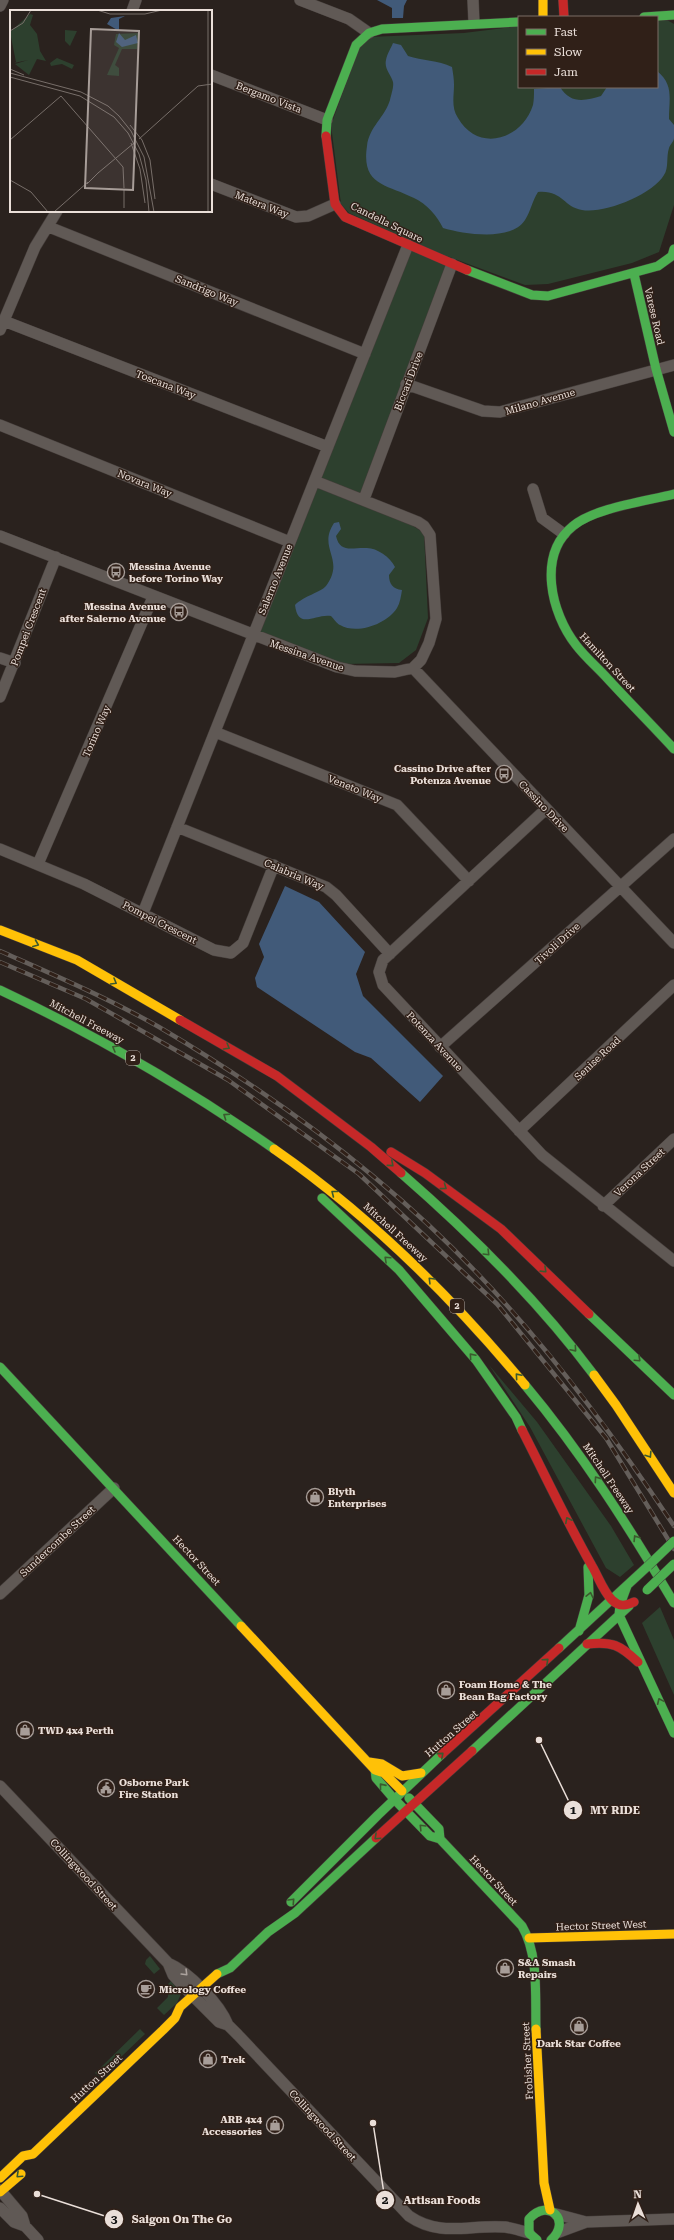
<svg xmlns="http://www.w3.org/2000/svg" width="674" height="2240" viewBox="0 0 674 2240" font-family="'Roboto Serif',serif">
	<rect width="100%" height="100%" fill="#2a221e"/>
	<!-- green -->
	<path fill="#2d402e" d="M657,20H667L674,24V205L659,252L632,263L548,284L525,285L436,252L349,213L341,204L331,125L359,48L369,37L464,33L519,26V87H657Z
		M409,248L449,264L360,495L315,477Z
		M314,483L399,517L424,533L428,618L416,650L399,663L343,664L255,632Z
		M489,1365L537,1422L611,1526L634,1565L620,1577L606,1568L530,1427Z
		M660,1607L674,1640V1695L642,1623Z
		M150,1956L160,1969L154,1974L145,1964L146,1960Z
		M171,1981L181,1994L177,2003L164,2015L157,2008L168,1997V1984Z
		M140,2029L145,2034L100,2077L95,2073Z"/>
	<!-- water -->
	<path fill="#415a79" d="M377,0H407L404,6L403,18H392V8Z
		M393,43L401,45L408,56C422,61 438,60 452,67C453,73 454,79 454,85C454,97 451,107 458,118C478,153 522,140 533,105C534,100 534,94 534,89L560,87C570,104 585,101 601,96L607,87H657V71C674,85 669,98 669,119L674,125C674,129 674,134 674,138C674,141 670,145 669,148C666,157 669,168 664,175C652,195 604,214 582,210C563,207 563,190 538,192C532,201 531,211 525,220C511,242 464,234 443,228C437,216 427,204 414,198C387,184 361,186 367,146C369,127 385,117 390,100C391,95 394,87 393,82C391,74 384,69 386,60C387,54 391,48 393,43Z
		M339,522L341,529L336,536C340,554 353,547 367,548C377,548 390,557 395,567L389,575C389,584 393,589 402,590C401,596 400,603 397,608C387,624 357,635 340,625C337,624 334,619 331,616C316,613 298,631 295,605C304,596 321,592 326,586C346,559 317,549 334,523Z
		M285,886L319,902L365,952L356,974L363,996L443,1076L420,1102L371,1058L355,1052L257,987L255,978L264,957L259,944Z"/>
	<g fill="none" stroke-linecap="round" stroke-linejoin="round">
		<!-- street casing -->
		<g stroke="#453e3b" stroke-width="12">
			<path id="street" d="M300,0L349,19L369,33
				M473,0L474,23
				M0,6L3,0
				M132,11L136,0
				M211,75L327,120
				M211,184L296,217L308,216L335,204
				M49,227L365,354
				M4,321L328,447
				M0,330L35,247L57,211
				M406,384L483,411L500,412L674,365
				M0,425L290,542
				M533,489L542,518L564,534
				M364,499L452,264
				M0,536L337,667L355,671L395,672L413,668L421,660L429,643L436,619L430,535L424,526L418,522L315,481
				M0,658L15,663
				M413,668L674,943
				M0,697L56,557
				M215,732L397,805L469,881
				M546,809L383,960L379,972L383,985L542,1155L674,1261
				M177,827L326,887L336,895L390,954
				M0,849L84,884L214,950L231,953L243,943L274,865
				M38,864L153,597
				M143,913L408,245
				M440,1047L674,839
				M519,1131L674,985
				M603,1206L674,1139
				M0,1594L114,1488
				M0,1786L168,1963L173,1975L184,1987L219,2022L228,2025L238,2035L409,2216C441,2238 470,2224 505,2227C513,2228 522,2231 529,2233
				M168,1963C189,1972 220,2004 228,2025
				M0,2190L22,2216L25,2226
				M0,2208L14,2222L25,2226L38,2240
				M556,2214L586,2222
				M559,2232L586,2222L674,2219"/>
		</g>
		<!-- fast casing -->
		<g stroke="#453e3b" stroke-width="10">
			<path id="fast" d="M644,17L674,15
				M326,136L327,120L356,45L369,33L382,29L519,22
				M467,270L532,295L548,296L658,266L672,256L674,249
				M634,274L656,369L674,432
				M674,494C647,501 594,508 573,526C537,555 551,613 576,645C585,657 597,667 607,678C629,702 652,725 674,749
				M0,990C96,1035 187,1088 274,1149
				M401,1173C471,1234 538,1300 594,1375
				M322,1198L399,1270L476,1360L516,1417L522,1430
				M589,1314L674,1395
				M0,1367L241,1626
				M525,1385C582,1453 629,1527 674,1603
				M627,1586L620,1605L619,1615L674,1733
				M579,1631L589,1595L588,1567
				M559,1648L648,1566
				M472,1751L629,1606
				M375,1770L376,1778L394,1799
				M409,1798L439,1829L440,1839
				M398,1803L430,1836L440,1839L522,1926C539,1955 535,1996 536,2029
				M291,1902L378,1815L442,1754
				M217,1974L230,1968L268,1932L295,1913L376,1838
				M537,2240L529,2233V2219C549,2197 572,2221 551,2240"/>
		</g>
		<!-- slow casing -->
		<g stroke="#453e3b" stroke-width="10">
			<path id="slow" d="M543,0V17
				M0,930L77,960L180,1020
				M274,1149C369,1215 451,1296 525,1385
				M594,1375L616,1405L674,1493
				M241,1626L375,1770L384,1773L402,1791
				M369,1762L382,1764L402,1776L421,1773
				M529,1938L674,1934
				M536,2029L544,2183L550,2210
				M0,2178L23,2156L33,2154L163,2030L175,2018L180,2007L217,1974
				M0,2192L21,2174"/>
		</g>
		<!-- jam casing -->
		<g stroke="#453e3b" stroke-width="10">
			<path id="jam" d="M563,0L564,17
				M326,136L335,204L345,217L467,270
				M180,1020L277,1076L371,1147L401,1173
				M391,1152L425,1173L501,1229L589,1314
				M522,1430C545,1475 567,1522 592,1566C598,1576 603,1591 612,1600C619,1607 626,1606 634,1602
				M587,1644C612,1641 620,1645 638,1662
				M442,1754L559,1648
				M376,1838L472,1751"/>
		</g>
		<!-- street -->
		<use href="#street" stroke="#605955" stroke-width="11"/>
		<!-- fast -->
		<use href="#fast" stroke="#4caf50" stroke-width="9"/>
		<!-- slow -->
		<use href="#slow" stroke="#ffc107" stroke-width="9"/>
		<!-- jam -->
		<use href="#jam" stroke="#c62828" stroke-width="9"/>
		<!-- rail casing -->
		<g stroke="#645e5a" stroke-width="4.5">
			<path id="rail" d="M0,951C54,975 108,998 159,1027C274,1095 385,1176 477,1273C551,1350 615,1437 674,1526
				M0,962L86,999L228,1080L359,1174L497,1304L606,1438L674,1549"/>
		</g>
		<!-- rail -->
		<use href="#rail" stroke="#302018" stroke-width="3" stroke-dasharray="9" stroke-linecap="butt"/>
		<!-- fast-bridge casing -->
		<g stroke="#453e3b" stroke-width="10" stroke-linecap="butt">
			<path id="fast-bridge" d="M648,1566L674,1541
				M647,1590L674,1564"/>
		</g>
		<!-- fast-bridge -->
		<use href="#fast-bridge" stroke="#4caf50" stroke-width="9"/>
	</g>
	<!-- one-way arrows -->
	<defs><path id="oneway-chevron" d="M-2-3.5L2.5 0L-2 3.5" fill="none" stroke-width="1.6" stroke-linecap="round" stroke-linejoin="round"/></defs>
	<g stroke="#3b592e">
		<use href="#oneway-chevron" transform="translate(36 944) rotate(22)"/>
		<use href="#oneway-chevron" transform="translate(114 982) rotate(30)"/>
		<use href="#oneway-chevron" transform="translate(227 1047) rotate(30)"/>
		<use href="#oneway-chevron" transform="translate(115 1048) rotate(-150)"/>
		<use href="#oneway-chevron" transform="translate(226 1116) rotate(-146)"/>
		<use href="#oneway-chevron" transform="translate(391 1164) rotate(41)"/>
		<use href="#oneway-chevron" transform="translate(444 1187) rotate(36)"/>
		<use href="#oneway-chevron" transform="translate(334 1193) rotate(-142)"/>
		<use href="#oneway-chevron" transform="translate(487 1253) rotate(45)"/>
		<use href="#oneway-chevron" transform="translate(387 1259) rotate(-137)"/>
		<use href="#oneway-chevron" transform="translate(544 1270) rotate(44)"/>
		<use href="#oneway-chevron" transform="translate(431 1280) rotate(-135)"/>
		<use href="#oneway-chevron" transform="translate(574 1349) rotate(49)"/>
		<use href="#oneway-chevron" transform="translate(472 1356) rotate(-131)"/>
		<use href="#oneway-chevron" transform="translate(638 1359) rotate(43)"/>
		<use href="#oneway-chevron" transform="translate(518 1376) rotate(-131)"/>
		<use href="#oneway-chevron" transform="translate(649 1455) rotate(57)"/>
		<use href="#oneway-chevron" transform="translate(597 1479) rotate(-125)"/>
		<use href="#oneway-chevron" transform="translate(568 1520) rotate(-117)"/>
		<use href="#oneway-chevron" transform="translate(636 1538) rotate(-122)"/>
		<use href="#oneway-chevron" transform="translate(590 1595) rotate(-77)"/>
		<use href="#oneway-chevron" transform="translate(546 1661) rotate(-42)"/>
		<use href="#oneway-chevron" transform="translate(660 1701) rotate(-114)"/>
		<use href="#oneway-chevron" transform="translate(441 1755) rotate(-41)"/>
		<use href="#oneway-chevron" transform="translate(382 1786) rotate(-129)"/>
		<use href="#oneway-chevron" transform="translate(422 1827) rotate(-134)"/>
		<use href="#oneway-chevron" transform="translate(377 1837) rotate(137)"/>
		<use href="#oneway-chevron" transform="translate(292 1901) rotate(-47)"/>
		<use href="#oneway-chevron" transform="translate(19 2175) rotate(137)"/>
	</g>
	<use stroke="#aca39e" href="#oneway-chevron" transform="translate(185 1973) rotate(45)"/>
	<!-- icons -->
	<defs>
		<g id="bus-ring" transform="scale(0.9)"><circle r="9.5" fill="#302018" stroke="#a79d98" stroke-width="1.5"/><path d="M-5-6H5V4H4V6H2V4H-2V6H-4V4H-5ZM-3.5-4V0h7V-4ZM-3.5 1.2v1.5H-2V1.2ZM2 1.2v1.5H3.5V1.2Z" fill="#a79d98"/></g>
		<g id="shop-ring" transform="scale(0.9)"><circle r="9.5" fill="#302018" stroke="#a79d98" stroke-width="1.5"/><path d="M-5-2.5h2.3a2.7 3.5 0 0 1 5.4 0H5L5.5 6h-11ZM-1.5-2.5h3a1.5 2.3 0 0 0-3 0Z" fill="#a79d98"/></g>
		<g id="civic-ring" transform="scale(0.9)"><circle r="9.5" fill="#302018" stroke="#a79d98" stroke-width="1.5"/><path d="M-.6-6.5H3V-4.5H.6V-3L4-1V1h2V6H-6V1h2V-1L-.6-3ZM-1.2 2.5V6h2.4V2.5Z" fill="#a79d98"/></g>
		<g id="cafe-ring" transform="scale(0.9)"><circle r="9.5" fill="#302018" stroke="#a79d98" stroke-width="1.5"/><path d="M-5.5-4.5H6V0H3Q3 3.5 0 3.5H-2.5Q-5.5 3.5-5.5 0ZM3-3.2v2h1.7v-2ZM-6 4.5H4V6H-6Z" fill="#a79d98"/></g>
	</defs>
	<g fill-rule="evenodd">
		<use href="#bus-ring" x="116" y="572"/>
		<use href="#bus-ring" x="179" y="612"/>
		<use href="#bus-ring" x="504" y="774"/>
		<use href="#shop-ring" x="315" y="1497"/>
		<use href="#shop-ring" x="446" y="1690"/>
		<use href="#shop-ring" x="25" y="1730"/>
		<use href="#civic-ring" x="106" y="1788"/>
		<use href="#shop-ring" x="505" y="1968"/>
		<use href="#cafe-ring" x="146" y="1989"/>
		<use href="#shop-ring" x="579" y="2026"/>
		<use href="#shop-ring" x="208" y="2059"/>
		<use href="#shop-ring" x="275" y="2125"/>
	</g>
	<g text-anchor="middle" stroke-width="3" stroke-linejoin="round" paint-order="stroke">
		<!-- shield labels -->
		<g fill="#302018" stroke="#b2a69f" stroke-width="1">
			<rect x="126" y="1051" width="14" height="14" rx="3"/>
			<rect x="450" y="1299" width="14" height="14" rx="3"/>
		</g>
		<g font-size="9" font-weight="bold" fill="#eadfd9">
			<text x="133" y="1061">2</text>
			<text x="457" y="1309">2</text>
		</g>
		<!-- street labels -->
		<g font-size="10" fill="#eadfd9" stroke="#302018">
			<text transform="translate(269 97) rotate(21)" y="4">Bergamo Vista</text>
			<text transform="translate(262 204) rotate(21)" y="4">Matera Way</text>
			<text transform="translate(387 222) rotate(26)" y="4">Candella Square</text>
			<text transform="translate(207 290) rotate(22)" y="4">Sandrigo Way</text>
			<text transform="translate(655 316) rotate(77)" y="4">Varese Road</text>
			<text transform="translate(408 381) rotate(-69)" y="4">Biccari Drive</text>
			<text transform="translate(166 384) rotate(21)" y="4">Toscana Way</text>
			<text transform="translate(540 401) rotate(-16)" y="4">Milano Avenue</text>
			<text transform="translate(145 483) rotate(22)" y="4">Novara Way</text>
			<text transform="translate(275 579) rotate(-68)" y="4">Salerno Avenue</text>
			<text transform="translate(28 627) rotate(-69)" y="4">Pompei Crescent</text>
			<text transform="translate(307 655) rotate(19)" y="4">Messina Avenue</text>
			<text transform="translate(608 662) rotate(47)" y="4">Hamilton Street</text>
			<text transform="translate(96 731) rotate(-67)" y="4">Torino Way</text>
			<text transform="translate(355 788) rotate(22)" y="4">Veneto Way</text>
			<text transform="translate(544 806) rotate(46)" y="4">Cassino Drive</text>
			<text transform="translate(294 874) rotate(23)" y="4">Calabria Way</text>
			<text transform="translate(160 922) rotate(27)" y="4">Pompei Crescent</text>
			<text transform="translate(557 943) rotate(-42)" y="4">Tivoli Drive</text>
			<text transform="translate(87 1021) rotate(28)" y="4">Mitchell Freeway</text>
			<text transform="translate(435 1041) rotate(47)" y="4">Potenza Avenue</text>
			<text transform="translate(597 1058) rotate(-43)" y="4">Senise Road</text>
			<text transform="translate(639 1172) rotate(-43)" y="4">Verona Street</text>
			<text transform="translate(396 1232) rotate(42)" y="4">Mitchell Freeway</text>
			<text transform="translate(609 1478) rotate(56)" y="4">Mitchell Freeway</text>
			<text transform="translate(57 1541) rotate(-43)" y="4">Sundercombe Street</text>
			<text transform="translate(197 1560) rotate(47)" y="4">Hector Street</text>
			<text transform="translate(451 1733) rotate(-41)" y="4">Hutton Street</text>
			<text transform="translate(84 1874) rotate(47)" y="4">Collingwood Street</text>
			<text transform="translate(494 1880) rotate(47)" y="4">Hector Street</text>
			<text transform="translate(601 1925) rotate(-2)" y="4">Hector Street West</text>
			<text transform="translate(527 2061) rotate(-93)" y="4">Frobisher Street</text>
			<text transform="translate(96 2078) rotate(-43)" y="4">Hutton Street</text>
			<text transform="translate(323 2125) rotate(47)" y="4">Collingwood Street</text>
		</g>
		<!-- poi labels -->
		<g font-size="10" font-weight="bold" fill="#eadfd9" stroke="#302018" text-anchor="start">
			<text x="129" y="570">Messina Avenue<tspan x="129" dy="12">before Torino Way</tspan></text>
			<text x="166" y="610" text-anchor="end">Messina Avenue<tspan x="166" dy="12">after Salerno Avenue</tspan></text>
			<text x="491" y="772" text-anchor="end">Cassino Drive after<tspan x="491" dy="12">Potenza Avenue</tspan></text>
			<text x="328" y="1495">Blyth<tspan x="328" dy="12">Enterprises</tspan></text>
			<text x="459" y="1688">Foam Home &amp; The<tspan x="459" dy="12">Bean Bag Factory</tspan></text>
			<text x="38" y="1734">TWD 4x4 Perth</text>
			<text x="119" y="1786">Osborne Park<tspan x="119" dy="12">Fire Station</tspan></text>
			<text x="518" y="1966">S&amp;A Smash<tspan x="518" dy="12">Repairs</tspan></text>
			<text x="159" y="1993">Micrology Coffee</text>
			<text x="579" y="2047" text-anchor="middle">Dark Star Coffee</text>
			<text x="221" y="2063">Trek</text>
			<text x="262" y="2123" text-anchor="end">ARB 4x4<tspan x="262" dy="12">Accessories</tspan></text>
		</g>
	</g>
	<!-- overview -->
	<g transform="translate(10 10)">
		<rect width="202" height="202" fill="#2a221e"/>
		<path d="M20,4L23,5L20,15L27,24L30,41L36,51L27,49L19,65L5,54L18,50L4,53L6,52L0,22ZM55,20L67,21L60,36L55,31ZM129,23L127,39H112L105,55L109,58V66L97,65L109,38L104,35L106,24ZM47,48L64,55L62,59L52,54L41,56L40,53Z" fill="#2d402e"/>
		<path d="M115,6L109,9V21L97,14L101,8ZM109,23L115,30L126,25L128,33L112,37L106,32Z" fill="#415a79"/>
		<path fill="none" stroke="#776e69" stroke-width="1" d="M87,0L100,4H135L152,0M0,21L13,13L21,0M0,36V51M0,59L14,65M0,63L71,82L98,96L109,106L121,121L134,147L144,202M0,67L70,86L104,107L118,123L129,144L136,170L139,202M120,115L132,130L140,150L145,189M129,129L188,76L202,74M0,130L51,86L113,157L114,178M121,133L130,159L135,193M88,163L124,133M0,170L21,182L38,202M77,174L89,162M114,180V198M44,202L78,172M198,202V0"/>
		<path fill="#a79d98" fill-opacity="0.15" stroke="#a79d98" stroke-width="2" d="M81,19L129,21L123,180L75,178Z"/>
		<rect width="202" height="202" fill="none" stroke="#eadfd9" stroke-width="2"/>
	</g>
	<!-- callouts -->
	<path fill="none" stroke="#eadfd9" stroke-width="1.5" d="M539 1740L573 1810M373 2123L385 2200M37 2194L114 2219"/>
	<g fill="#eadfd9" stroke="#302018" stroke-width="1.5">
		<circle cx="539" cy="1740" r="4"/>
		<circle cx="373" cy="2123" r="4"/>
		<circle cx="37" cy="2194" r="4"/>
		<circle cx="573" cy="1810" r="10"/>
		<circle cx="385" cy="2200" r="10"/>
		<circle cx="114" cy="2219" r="10"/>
	</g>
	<g font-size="12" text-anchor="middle" font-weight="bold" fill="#111">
		<text x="573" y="1814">1</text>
		<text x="385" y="2204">2</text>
		<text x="114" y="2223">3</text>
	</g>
	<g font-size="11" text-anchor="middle" font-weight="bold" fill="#eadfd9" stroke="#302018" stroke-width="3" stroke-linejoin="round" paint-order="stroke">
		<text x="615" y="1814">MY RIDE</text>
		<text x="442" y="2204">Artisan Foods</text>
		<text x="182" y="2223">Saigon On The Go</text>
	</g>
	<!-- legend -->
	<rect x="518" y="16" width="140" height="72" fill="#302018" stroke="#7a6c65"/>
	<rect x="526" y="29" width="20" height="6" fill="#4caf50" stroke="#7a6c65"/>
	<text x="554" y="36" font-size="12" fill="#eadfd9">Fast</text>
	<rect x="526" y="49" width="20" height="6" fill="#ffc107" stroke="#7a6c65"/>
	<text x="554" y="56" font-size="12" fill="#eadfd9">Slow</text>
	<rect x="526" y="69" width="20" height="6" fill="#c62828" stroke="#7a6c65"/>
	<text x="554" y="76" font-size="12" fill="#eadfd9">Jam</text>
	<!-- north arrow -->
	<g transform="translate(638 2204) rotate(358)" stroke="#302018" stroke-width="3" paint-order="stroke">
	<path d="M0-3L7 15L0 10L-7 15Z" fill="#eadfd9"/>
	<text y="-6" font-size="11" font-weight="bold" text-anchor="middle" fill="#eadfd9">N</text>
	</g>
</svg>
